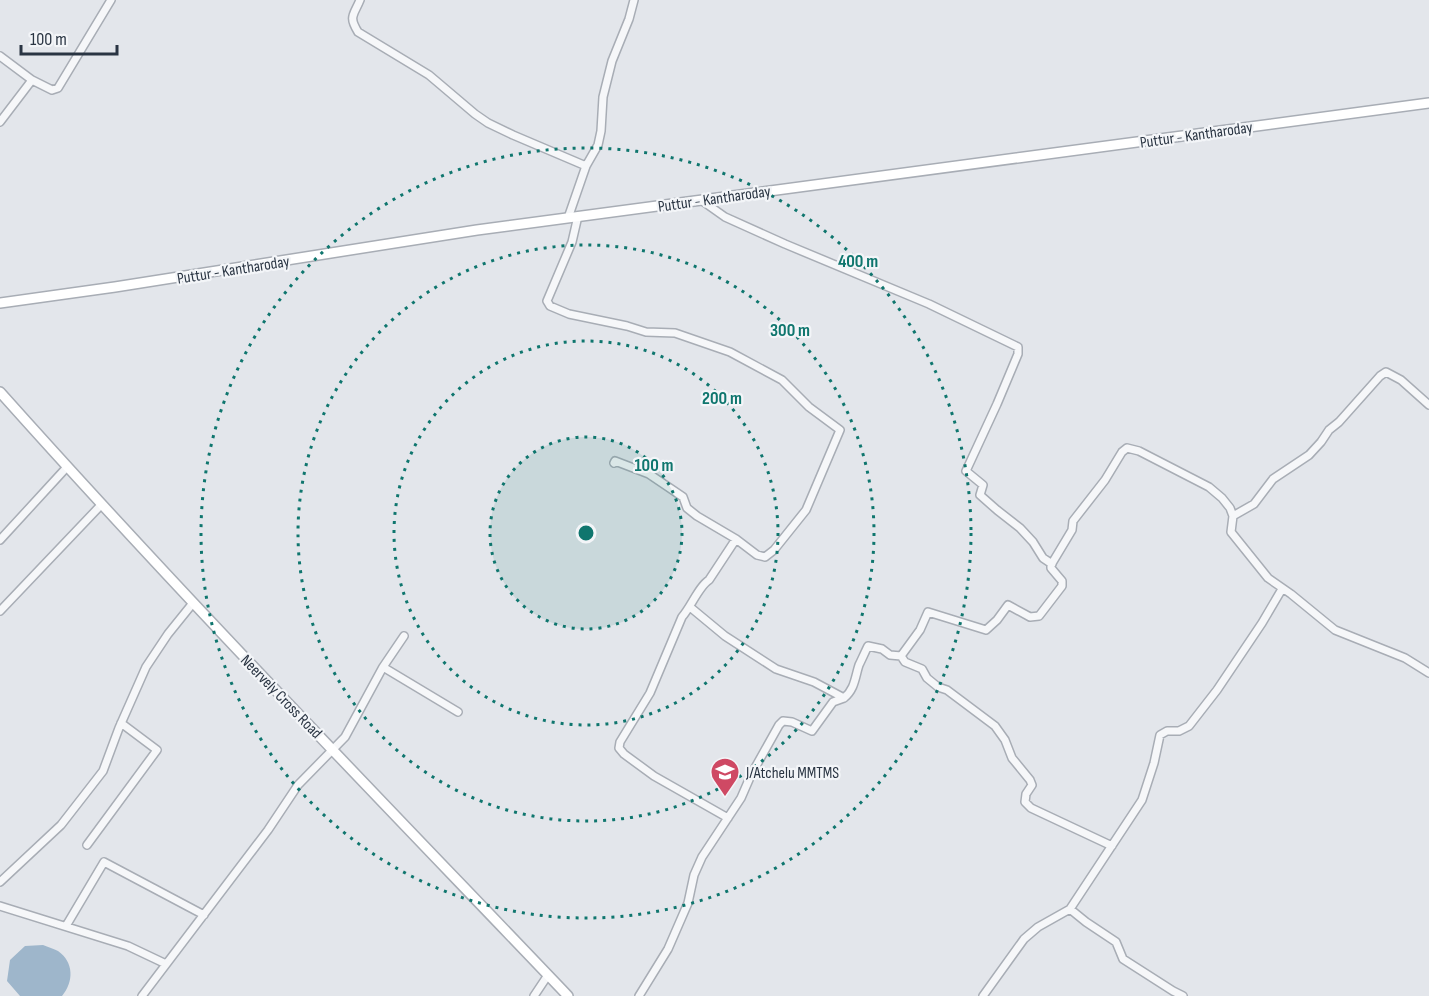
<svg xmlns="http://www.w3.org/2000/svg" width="1429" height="996" viewBox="0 0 1429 996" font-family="'Sofia Sans Condensed',sans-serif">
	<rect width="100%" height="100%" fill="#e3e6eb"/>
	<!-- water -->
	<path fill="#9eb6cb" d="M43,945C48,947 54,949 58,951C74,962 74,982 62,996H20L7,981L10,960L25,946Z"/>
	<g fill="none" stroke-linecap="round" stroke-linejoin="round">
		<!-- street casing -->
		<g stroke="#a8adb5" stroke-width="10">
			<path id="street" d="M360,0C354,15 348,16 358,32L429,75L475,114L488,123L513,135L586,166
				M0,56L32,80L52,90L58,88L111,0
				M0,122L32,80
				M701,200L725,217L785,244L929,304L1018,347V354L997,404L966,471L983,485L980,495L997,510L1020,528L1033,542L1043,558L1052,564
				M578,216L572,242L547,301L550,306L569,314L627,326L646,332L675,333L730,352L782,380L809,407L840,430L806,510L774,550L765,557L757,555L736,539L697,516L687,508L683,497L649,474L615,461L614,463
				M568,218L586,166L598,145L601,131L603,97L612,61L629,19L634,0
				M1429,405L1401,380L1386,372L1380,376L1339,422L1329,430L1321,442L1309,455L1273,479L1254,504L1233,516L1231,532L1268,578L1291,594L1335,630L1405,658L1429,673
				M0,540L67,467
				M690,607L725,636L776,669L814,682L844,698C855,689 855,677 859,665C862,659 865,652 868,646L882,649L890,655L901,656L905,662L922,669L927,678L938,687L947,690L995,726L1005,740L1012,758L1030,780L1032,785L1026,794L1025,802L1031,808L1112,846
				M0,611L101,505
				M901,656L920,630L928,612L986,630L997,620L1008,605L1030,617L1039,616L1062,586V581L1051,568V565L1072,530L1073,521L1105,480L1122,452L1127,448L1139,451L1209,487L1222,498L1230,508L1233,516
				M383,667L458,712
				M728,818L654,776L624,754L619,748L620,742L650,693L682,617C691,607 699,586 709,580L736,539
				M87,845L157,750L121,723
				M0,882L61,825L103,771L119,728L146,667L168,634L193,603
				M0,906L128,946L166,964
				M1070,909L1086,922L1116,942L1123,959L1173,991L1183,996
				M66,926L104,862L204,915
				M142,996L268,830L298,785L345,737L383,667L404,636
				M534,996L548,975
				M639,996L668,949L688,903L694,875L702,857L741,798L751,775L779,725L783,721L792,722L812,731L833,702L844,698
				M983,996L1024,939L1038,927L1070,909L1142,800L1154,763L1160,735L1167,731H1179L1189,726L1217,690L1262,623L1282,589"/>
		</g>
		<!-- secondary casing -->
		<g stroke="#a8adb5" stroke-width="12">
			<path id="secondary" d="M0,303L115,287L477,230L1429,103
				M0,392C184,598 377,796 568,996"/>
		</g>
		<!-- street -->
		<use href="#street" stroke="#f6f7f9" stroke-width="7"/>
		<!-- secondary -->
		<use href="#secondary" stroke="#fff" stroke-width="9"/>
	</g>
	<!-- distance rings -->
	<circle cx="586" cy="533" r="96" fill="#0f766e" fill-opacity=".12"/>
	<g fill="none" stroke="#0f766e" stroke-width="3" stroke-dasharray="3 6">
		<circle cx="586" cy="533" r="96"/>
		<circle cx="586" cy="533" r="192"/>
		<circle cx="586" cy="533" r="288"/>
		<circle cx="586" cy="533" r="385"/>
	</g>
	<!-- icons -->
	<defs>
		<g id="school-pin" transform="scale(1.5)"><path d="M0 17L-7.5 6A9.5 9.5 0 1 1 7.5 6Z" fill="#cf4964" stroke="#f3f5f8"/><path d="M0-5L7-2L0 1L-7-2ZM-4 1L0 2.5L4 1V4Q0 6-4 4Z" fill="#fff"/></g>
	</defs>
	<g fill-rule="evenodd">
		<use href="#school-pin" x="725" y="772"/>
	</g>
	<g text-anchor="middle" stroke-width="4.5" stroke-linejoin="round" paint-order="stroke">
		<!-- street labels -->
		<g font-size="16" fill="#2a3543" stroke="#f3f5f8">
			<text transform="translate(1196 134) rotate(-8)" y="6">Puttur - Kantharoday</text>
			<text transform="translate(714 198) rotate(-8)" y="6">Puttur - Kantharoday</text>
			<text transform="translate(233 269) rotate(-9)" y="6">Puttur - Kantharoday</text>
			<text transform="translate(282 696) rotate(46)" y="6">Neervely Cross Road</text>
		</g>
		<!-- poi labels -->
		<g font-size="16" fill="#2a3543" stroke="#f3f5f8" text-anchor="start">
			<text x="746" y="778">J/Atchelu MMTMS</text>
		</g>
	</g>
	<circle cx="586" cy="533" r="9" fill="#0f766e" stroke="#f3f5f8" stroke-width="3"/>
	<g font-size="18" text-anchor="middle" font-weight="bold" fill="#0f766e" stroke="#f3f5f8" stroke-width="4.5" stroke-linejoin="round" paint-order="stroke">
		<text x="858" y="267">400 m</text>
		<text x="790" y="336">300 m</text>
		<text x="722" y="404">200 m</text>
		<text x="654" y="471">100 m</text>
	</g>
	<!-- scale -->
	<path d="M21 45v9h96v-9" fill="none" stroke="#2a3543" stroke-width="3"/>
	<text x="30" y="45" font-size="18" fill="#2a3543" stroke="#f3f5f8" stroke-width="4.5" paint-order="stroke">100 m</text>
</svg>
